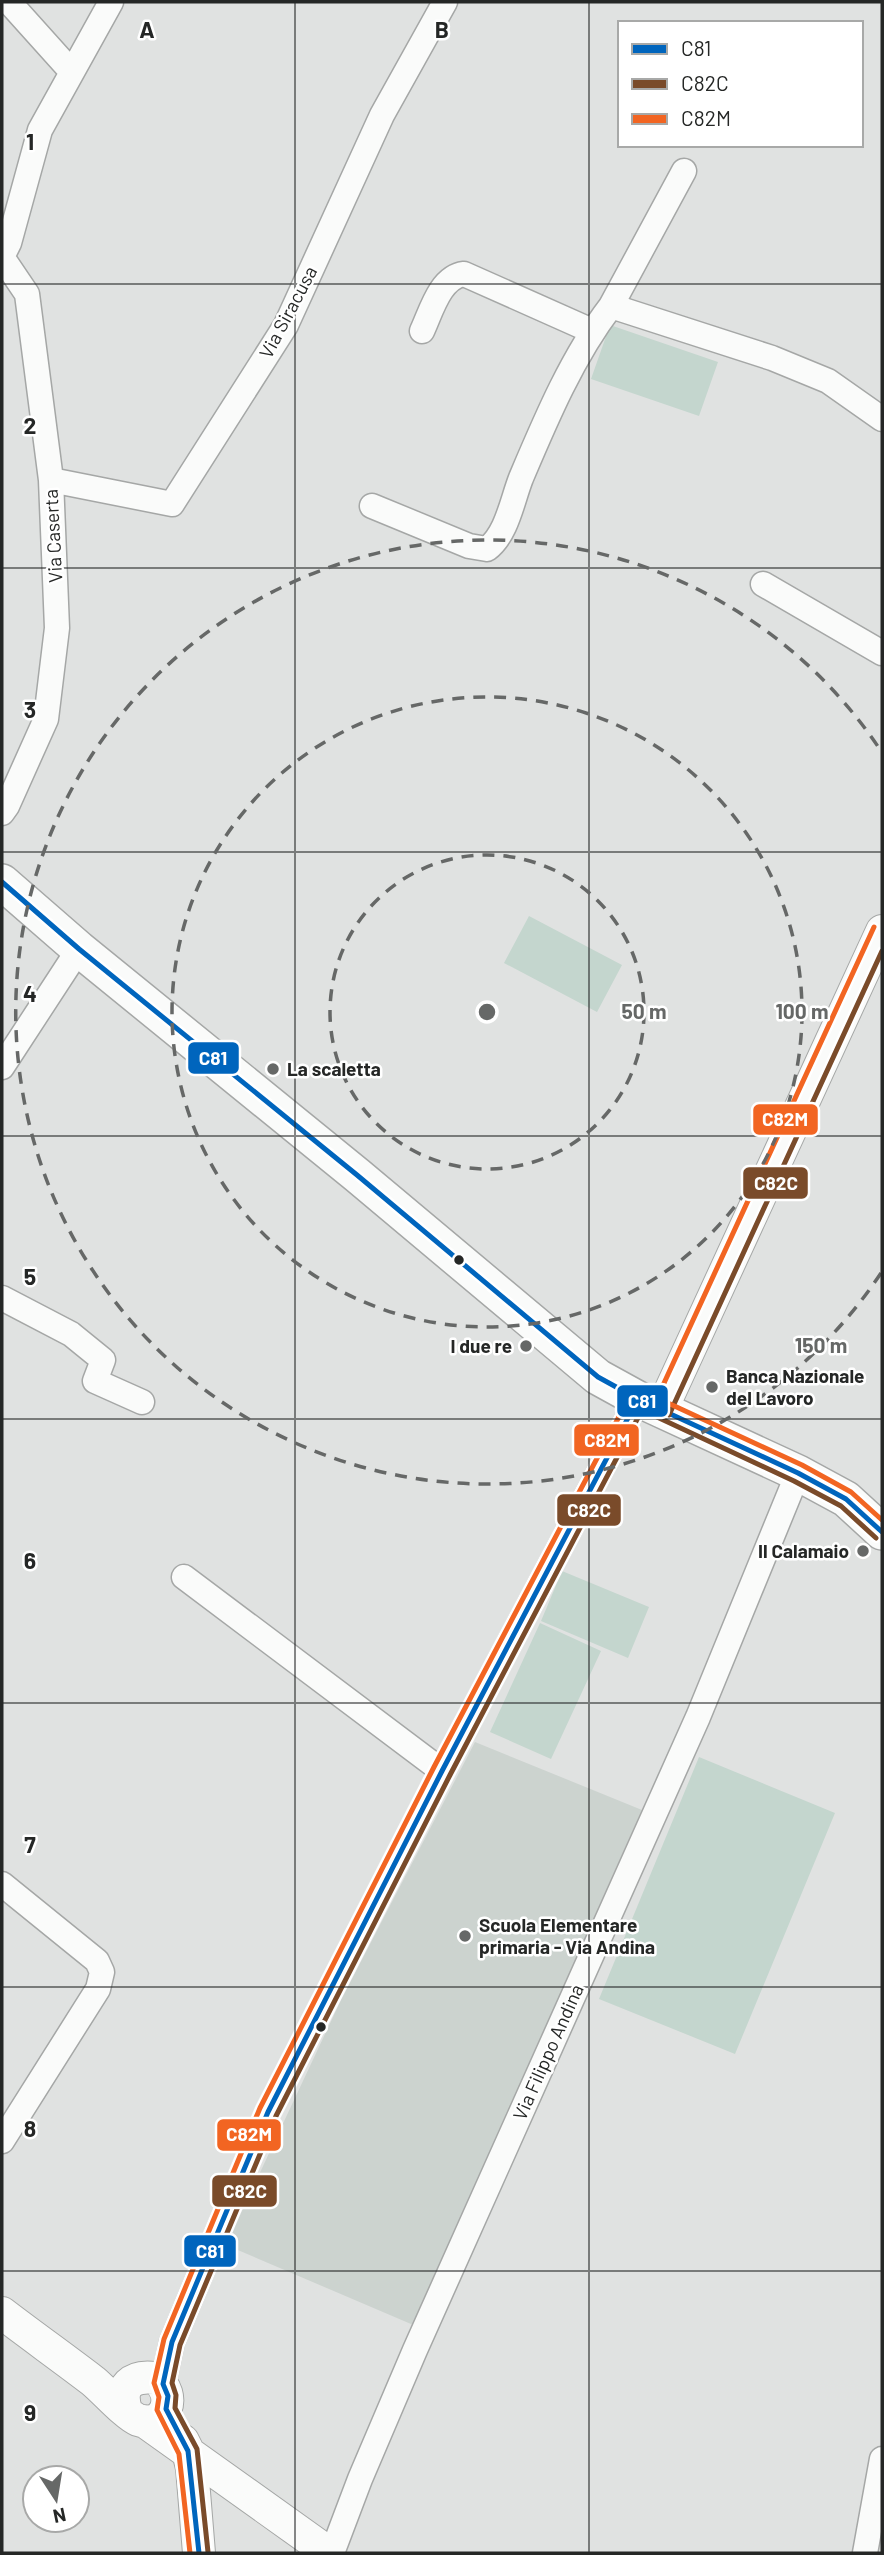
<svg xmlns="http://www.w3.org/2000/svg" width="884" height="2555" viewBox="0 0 884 2555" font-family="Barlow,sans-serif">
	<rect width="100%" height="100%" fill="#e0e2e1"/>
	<!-- built -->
	<path fill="#ccd3cf" d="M475,1742L642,1810L524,2075L418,2327L226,2245L341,2000Z"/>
	<!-- green -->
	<path fill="#c4d6ce" d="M610,325L718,362L699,416L591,379Z
		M529,916L622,965L597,1012L504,963Z
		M562,1571L649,1607L628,1658L541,1621Z
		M540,1623L601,1651L551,1759L490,1732Z
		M699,1757L835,1813L735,2054L599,1999Z"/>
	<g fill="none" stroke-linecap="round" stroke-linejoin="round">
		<!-- minor casing -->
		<g stroke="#a5a7a6" stroke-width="27">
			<path id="minor" d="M9,2L71,71
				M684,171L611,306L772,358L828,381L882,419
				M2,257L27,294L51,480L57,628L46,719L7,806L2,813
				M2,257L9,243L40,130L111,2
				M422,331C431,312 440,277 464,274L592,331
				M51,480L172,504L286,325L382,115L445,2
				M372,506L469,546L487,549C507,534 512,501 521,478C546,419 572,357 611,306
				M763,584L882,653
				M2,1067L79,949
				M2,1298L71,1334L103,1360L95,1381L142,1402
				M184,1577L442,1771
				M2,1884L97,1961L102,1972L98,1989L2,2141
				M163,2384L172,2342L268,2112L442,1771L638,1399
				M332,2553L360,2479L415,2350L698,1717L798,1473
				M865,2553L882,2459"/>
		</g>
		<!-- tertiary casing -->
		<g stroke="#a5a7a6" stroke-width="34">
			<path id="tertiary" d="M661,1411L882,931
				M2,2313C32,2336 63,2358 93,2381C104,2390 126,2415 138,2420C165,2430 179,2395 155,2378C132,2375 118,2386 126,2410
				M144,2421L329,2553
				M183,2441L188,2451L192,2468L199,2553"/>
		</g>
		<!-- secondary casing -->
		<g stroke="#a5a7a6" stroke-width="38">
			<path id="secondary" d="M2,882L79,949L357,1175L598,1377L638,1399L798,1473L846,1499L882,1532"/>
		</g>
		<!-- minor -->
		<use href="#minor" stroke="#fafbfa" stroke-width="24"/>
		<!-- tertiary -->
		<use href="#tertiary" stroke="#fafbfa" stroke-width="32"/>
		<!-- secondary -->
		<use href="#secondary" stroke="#fafbfa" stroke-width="35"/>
		<!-- bus-1 casing -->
		<g stroke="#fff" stroke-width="10">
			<path id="bus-1" d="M2,882L79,949L357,1175L598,1377L638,1399L798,1473L846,1499L882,1532
				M199,2553L188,2451L166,2409L168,2396L163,2384L172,2342L268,2112L442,1771L638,1399"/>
		</g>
		<!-- bus-2 casing -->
		<g stroke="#fff" stroke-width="10">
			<path id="bus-2" d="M669,1415L882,951
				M208,2552L197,2449L175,2408L176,2395L172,2383L180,2345L276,2116L450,1775L642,1410L794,1481L841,1506L876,1538"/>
		</g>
		<!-- bus-3 casing -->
		<g stroke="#fff" stroke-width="10">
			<path id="bus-3" d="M653,1407L874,927
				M190,2553L179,2454L157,2410L159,2397L154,2383L164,2339L260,2108L434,1767L631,1394L636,1391H642L802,1465L851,1492L882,1520"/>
		</g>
		<!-- bus-1 -->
		<use href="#bus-1" stroke="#0065bd" stroke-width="5"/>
		<!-- bus-2 -->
		<use href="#bus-2" stroke="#7a4b2a" stroke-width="5"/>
		<!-- bus-3 -->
		<use href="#bus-3" stroke="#f26522" stroke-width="5"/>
	</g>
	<!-- grid -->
	<path fill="none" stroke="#252726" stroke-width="2" stroke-opacity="0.55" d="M295,2V2553M589,2V2553M2,284H882M2,568H882M2,852H882M2,1136H882M2,1419H882M2,1703H882M2,1987H882M2,2271H882"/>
	<!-- distance rings -->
	<g fill="none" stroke="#666867" stroke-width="3.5" stroke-dasharray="12 9">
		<circle cx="487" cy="1012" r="157"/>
		<circle cx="487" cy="1012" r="315"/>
		<path d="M881 1273A472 472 0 1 1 881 751"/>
	</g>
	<!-- markers -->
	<g fill="#666867" stroke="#fff" stroke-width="2.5">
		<circle cx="273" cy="1069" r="7"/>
		<circle cx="526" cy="1346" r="7"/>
		<circle cx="712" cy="1387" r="7"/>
		<circle cx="863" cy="1551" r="7"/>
		<circle cx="465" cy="1936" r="7"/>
	</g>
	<g fill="#252726" stroke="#fff" stroke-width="2.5">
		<circle cx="459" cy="1260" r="6"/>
		<circle cx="321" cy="2027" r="6"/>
	</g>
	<g text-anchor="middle" stroke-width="5" stroke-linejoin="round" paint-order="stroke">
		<!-- street labels -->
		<g font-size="19" fill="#252726" stroke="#fff">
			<text transform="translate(288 312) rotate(-62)" y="7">Via Siracusa</text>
			<text transform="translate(53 536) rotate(-93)" y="7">Via Caserta</text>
			<text transform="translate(548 2052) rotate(-66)" y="7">Via Filippo Andina</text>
		</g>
		<!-- poi labels -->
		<g font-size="19" font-weight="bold" fill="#252726" stroke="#fff" text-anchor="start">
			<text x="287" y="1076">La scaletta</text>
			<text x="512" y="1353" text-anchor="end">I due re</text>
			<text x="726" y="1383">Banca Nazionale<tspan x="726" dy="22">del Lavoro</tspan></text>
			<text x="849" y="1558" text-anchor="end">Il Calamaio</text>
			<text x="479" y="1932">Scuola Elementare<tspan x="479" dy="22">primaria - Via Andina</tspan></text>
		</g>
	</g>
	<g font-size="23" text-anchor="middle" font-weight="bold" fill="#252726" stroke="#fff" stroke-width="5" stroke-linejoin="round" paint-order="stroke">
		<text x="147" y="38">A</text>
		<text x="442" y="38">B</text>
		<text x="30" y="150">1</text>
		<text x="30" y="434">2</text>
		<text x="30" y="718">3</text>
		<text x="30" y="1002">4</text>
		<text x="30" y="1285">5</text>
		<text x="30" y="1569">6</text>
		<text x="30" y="1853">7</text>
		<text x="30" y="2137">8</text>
		<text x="30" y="2421">9</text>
	</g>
	<circle cx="487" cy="1012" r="10" fill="#666867" stroke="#fff" stroke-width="3.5"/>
	<g font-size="21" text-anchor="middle" font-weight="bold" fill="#666867" stroke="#fff" stroke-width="5" stroke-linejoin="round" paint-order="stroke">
		<text x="644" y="1019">50 m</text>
		<text x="802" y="1019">100 m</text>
		<text x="821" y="1353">150 m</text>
	</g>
	<g stroke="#fff" stroke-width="2.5">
		<rect x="187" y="1041" width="53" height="34" rx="7" fill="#0065bd"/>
		<rect x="752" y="1103" width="67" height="33" rx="7" fill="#f26522"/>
		<rect x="742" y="1166" width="67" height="34" rx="7" fill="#7a4b2a"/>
		<rect x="616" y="1384" width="53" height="34" rx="7" fill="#0065bd"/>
		<rect x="573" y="1423" width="67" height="34" rx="7" fill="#f26522"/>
		<rect x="556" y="1493" width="66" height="34" rx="7" fill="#7a4b2a"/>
		<rect x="216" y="2118" width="66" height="34" rx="7" fill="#f26522"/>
		<rect x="211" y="2174" width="67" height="34" rx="7" fill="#7a4b2a"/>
		<rect x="183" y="2234" width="54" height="34" rx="7" fill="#0065bd"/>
	</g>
	<g font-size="19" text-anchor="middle" font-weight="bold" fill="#fff">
		<text x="213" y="1065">C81</text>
		<text x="785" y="1126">C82M</text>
		<text x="776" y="1190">C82C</text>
		<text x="642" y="1408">C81</text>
		<text x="607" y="1447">C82M</text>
		<text x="589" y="1517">C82C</text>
		<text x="249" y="2141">C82M</text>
		<text x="245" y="2198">C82C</text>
		<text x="210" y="2258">C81</text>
	</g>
	<!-- border -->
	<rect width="884" height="2555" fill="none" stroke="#252726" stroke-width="7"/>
	<!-- legend -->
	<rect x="618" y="21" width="245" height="126" fill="#ffffff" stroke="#a8a9a8" stroke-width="2"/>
	<rect x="632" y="44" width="35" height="10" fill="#0065bd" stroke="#a8a9a8" stroke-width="2"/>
	<text x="681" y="56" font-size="21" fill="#252726">C81</text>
	<rect x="632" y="79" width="35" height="10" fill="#7a4b2a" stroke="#a8a9a8" stroke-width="2"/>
	<text x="681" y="91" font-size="21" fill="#252726">C82C</text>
	<rect x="632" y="114" width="35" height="10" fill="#f26522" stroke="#a8a9a8" stroke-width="2"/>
	<text x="681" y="126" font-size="21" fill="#252726">C82M</text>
	<!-- north arrow -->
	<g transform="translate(56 2499) rotate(168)"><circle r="33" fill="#ffffff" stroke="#a8a9a8" stroke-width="2"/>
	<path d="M0-5L12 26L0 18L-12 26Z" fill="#666867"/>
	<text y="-10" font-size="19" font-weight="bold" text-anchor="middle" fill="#252726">N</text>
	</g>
</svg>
